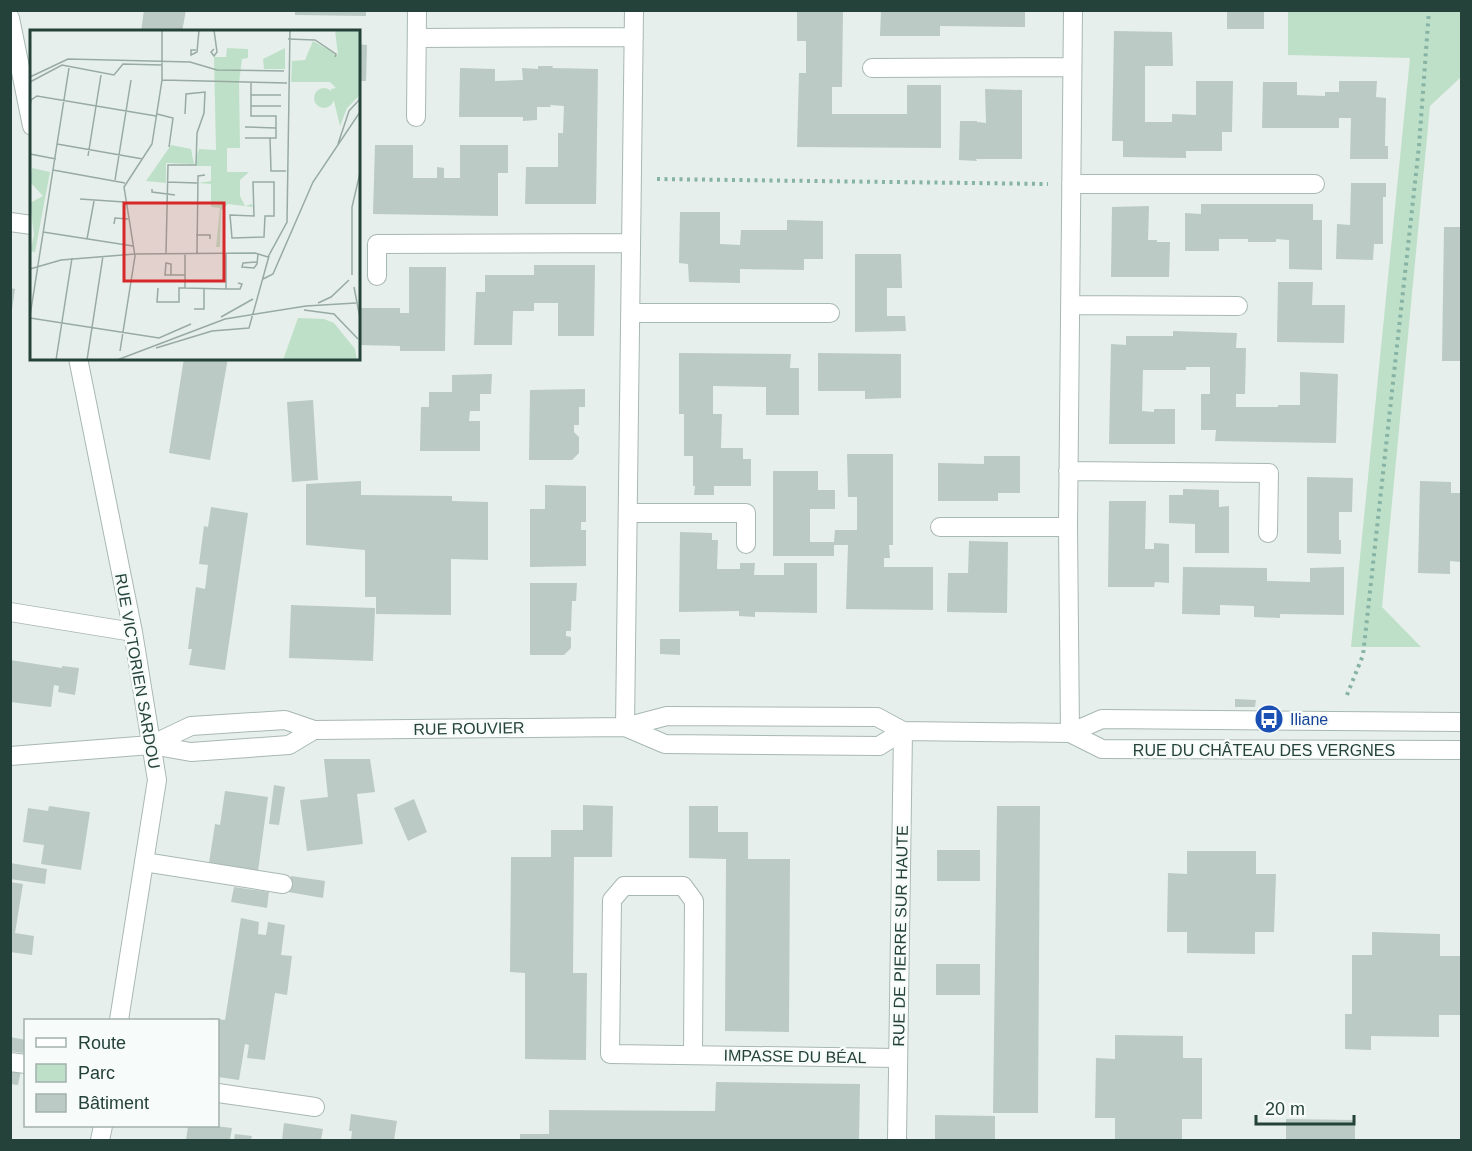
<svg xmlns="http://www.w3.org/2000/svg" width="1472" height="1151" viewBox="0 0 1472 1151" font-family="Helvetica,sans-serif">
	<rect width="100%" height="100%" fill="#e6efeb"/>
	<!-- green -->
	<path fill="#bfe0c8" d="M1288,11H1461V77L1430,106L1382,607L1421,647H1351L1410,58L1288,55Z"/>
	<!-- building -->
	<path fill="#bbcac4" d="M144,10H186L182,32H141Z
		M295,10H366V16L295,15Z
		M797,10H843L842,87H832V114H907V85H941V148L797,147L799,73H806V41H797Z
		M881,10H1025V27L940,26V36H880Z
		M1227,10H1264V29H1227Z
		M1114,31L1172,32L1173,66H1145V122H1172V114L1196,115V81H1233L1232,132H1222V151H1186V158L1123,157V141H1112Z
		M358,44L367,45L366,81H358Z
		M538,66H553L552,68L598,69L596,204H525L526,167H558V133H563L564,106L550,105L551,107H537V120L523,121V117H459L460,68L495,69V81L523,80L522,68L538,69Z
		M1339,81H1377L1376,97L1386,98L1385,146H1388V159H1350L1351,118H1339V128H1262L1263,82H1297V95L1325,96V92H1339Z
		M985,89L1022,90V159H976L977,161L959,160L960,121H977V122L986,123Z
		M375,145H413V178H437V167L444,168V178H460V145H508V173H498V216L373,214Z
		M1351,183H1386V197H1383V244H1374L1373,260L1336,259L1337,224L1350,225Z
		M1201,204H1313V220H1322V270L1289,269V240L1276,239V242H1248V239H1219V251H1185V213L1201,214Z
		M1149,206L1148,240H1157V242H1170L1169,277H1111L1112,207Z
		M680,212H720V244L740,245L741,230H787V220L823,221V259H804V270L740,269V283L689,282L688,264L679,263Z
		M1444,227H1461V361H1442Z
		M855,254H901L902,288H887V316H905L906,331L855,332Z
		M534,265H595L594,336H558V303H534V311H513L512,345H474L476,292H485V275H534Z
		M409,267H446L445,351H400V346L358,345V308H400V313H409Z
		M1278,282H1313L1312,305H1345L1344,343L1277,342Z
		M10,288L15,289L12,310L10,309Z
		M1173,331L1237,333L1236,348H1246L1245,394H1236V407H1278V405H1300V372L1338,374L1336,443L1215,441L1216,430H1201V394H1210V367H1186V370H1143L1142,411L1154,412V409H1175V444H1109L1111,344L1126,345V336H1173Z
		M679,353L791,354L790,368H799V415H766V387L713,386V414H722L721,448H743V459H751V486H714V495H694L695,486H693V456H684V414H679Z
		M818,353L901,354V398L865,399V391H818Z
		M184,358H228L210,460L169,453Z
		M492,374L491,394H480V411H470L469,421H480V451H420L421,407H429V392H452V375Z
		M585,389V407H579V425H574V432L579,437V453L572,460H529L530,390Z
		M313,400L318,480L292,482L287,402Z
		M847,454H893V545H889L890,558H884V567H933V610L846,609L848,545H834V556H773V471H818V490H835V509H810V542H834L835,530H857V497H848Z
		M984,456H1020V493H998V501H938V463L984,464Z
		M1307,477L1353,478L1352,512H1339V540H1341V554L1307,553Z
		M361,481V495L452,496V501L488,502V560L451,559V615L376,614V597H365V550L306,545V484Z
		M1420,481L1451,482V493H1461V562L1450,561V574L1418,573Z
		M545,485L586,486V522H581V530H586V566L530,567V509H545Z
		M1183,489L1219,490V507L1229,506V553H1195V524L1169,523V495H1183Z
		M1109,501H1146L1145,549H1154V543L1169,544V583L1155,582L1154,587H1108Z
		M211,507L248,513L225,670L189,665L192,649H188L196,587L205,589L208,565L199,564L204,526L208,527Z
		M680,532L712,533V540H718L717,569H740V563H755L754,575H784V563H817V613L755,612V617L739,616V611L679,612Z
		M969,541L1008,542L1007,613L947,612L948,573H968Z
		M1183,567L1267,568V581L1310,582V568L1344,567V615L1280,614V618L1254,617V606L1220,605V615L1182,614Z
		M530,583H577L576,601H572L571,631H566V636L571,637V648L564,655H530Z
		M291,605L375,608L373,661L289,658Z
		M660,639H680V655L660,654Z
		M10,660L62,668V666L79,668L75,695L58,692L59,686L54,685L51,707L10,702Z
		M1235,699L1256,700L1255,707H1235Z
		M324,759H370L375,792L357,794L363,844L307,851L300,800L328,797Z
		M274,785L285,787L279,825L269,824Z
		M225,791L268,797L258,871L209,863L215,824L220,825Z
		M414,799L427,832L408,841L394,808Z
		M583,805L613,806L612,857H574L573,973H587L586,1060L525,1059V973L510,972L511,857H551V830H583Z
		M49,806L90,812L81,870L41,864L44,845L23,842L28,808L48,811Z
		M689,806H718V832H748V859H790L789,1032L725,1031L726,859L689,858Z
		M997,806H1040L1038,1113H993Z
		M937,850H980V881H937Z
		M1187,851H1256V874H1276L1274,932H1255V954L1187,953V932H1167L1168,873L1187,874Z
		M10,863L47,869L45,884L10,879Z
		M291,876L325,881L323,898L288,892Z
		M10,882L23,884L15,933L34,936L32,955L10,952Z
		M234,887L269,892L267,908L231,902Z
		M241,918L259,922L258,934L266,935L268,922L285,925L281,955L292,956L287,995L275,993L265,1060L247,1058L249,1045L245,1044L239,1080L218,1077V1020H209L210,1018L225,1020Z
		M1372,932L1440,934V956H1461L1460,1015H1439V1037L1371,1036V1050L1345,1049V1014H1352V955H1372Z
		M936,964H980V995H936Z
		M1115,1035L1183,1036V1058H1202V1119H1182V1140H1115V1118H1095L1096,1058L1115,1059Z
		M10,1037L26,1040L23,1053L10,1051Z
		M10,1069L21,1070L18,1085L10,1084Z
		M716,1082L860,1084L859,1140H520V1134H549V1110L715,1111Z
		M351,1114L397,1121L394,1140H351L352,1131H349Z
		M935,1115L995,1116V1140H935Z
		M1286,1119L1355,1120V1140H1286Z
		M284,1123L323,1129L321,1140H282Z
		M188,1126H215L232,1128L230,1140H186Z
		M235,1134L252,1136L251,1140H234Z"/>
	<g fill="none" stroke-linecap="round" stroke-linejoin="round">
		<!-- lane casing -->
		<g stroke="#a8b8b2" stroke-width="20">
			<path id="lane" d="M144,862L283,884
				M10,1062L26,1064
				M218,1093L315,1107"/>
		</g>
		<!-- street casing -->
		<g stroke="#a8b8b2" stroke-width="20">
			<path id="street" d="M10,18L32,126
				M417,38L634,37
				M872,68L1072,67
				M416,117L417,10
				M1071,184H1315
				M10,222L32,225
				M377,276V244L631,243
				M1070,305L1238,306
				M630,313H830
				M78,358L133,632L157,780L119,1020
				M1068,471L1269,473L1268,533
				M628,513H746V544
				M940,527H1068
				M10,612L133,632
				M625,727L634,10
				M625,727L665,744L879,746L903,731
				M1070,733L1068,527L1073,10
				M1070,733L1102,719L1462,722
				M151,745L191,726L285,720L314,730L625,727L667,716L877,717L903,731L1070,733L1102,749L1462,750
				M10,756L151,745L191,752L289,745L314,730
				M693,1055L694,901L683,886H624L612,900L610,1054L897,1058
				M100,1140L103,1126
				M897,1140L903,731"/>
		</g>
		<!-- path -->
		<path stroke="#86b3a5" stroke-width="4" stroke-dasharray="3 4.5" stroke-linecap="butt" d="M657,179L1048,184
			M1347,695L1363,655L1419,146L1429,10"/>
		<!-- lane -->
		<use href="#lane" stroke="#fff" stroke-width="18"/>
		<!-- street -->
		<use href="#street" stroke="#fff" stroke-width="18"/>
	</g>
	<!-- icons -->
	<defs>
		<g id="bus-disc" transform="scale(1.5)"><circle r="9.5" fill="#1a4fb4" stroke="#f7fbf9"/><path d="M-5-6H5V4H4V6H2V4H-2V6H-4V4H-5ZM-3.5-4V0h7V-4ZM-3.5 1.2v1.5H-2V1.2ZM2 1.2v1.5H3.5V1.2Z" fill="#fff"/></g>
	</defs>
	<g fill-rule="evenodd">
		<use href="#bus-disc" x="1269" y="719"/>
	</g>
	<g text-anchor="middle" stroke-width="5" stroke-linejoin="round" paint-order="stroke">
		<!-- street labels -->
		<g font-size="16" fill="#24423a" stroke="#f7fbf9">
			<text transform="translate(138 671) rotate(80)" y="6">RUE VICTORIEN SARDOU</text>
			<text transform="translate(469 728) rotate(-1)" y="6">RUE ROUVIER</text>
			<text x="1264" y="756">RUE DU CHÂTEAU DES VERGNES</text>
			<text transform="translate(900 936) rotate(-89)" y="6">RUE DE PIERRE SUR HAUTE</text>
			<text transform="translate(795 1056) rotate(1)" y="6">IMPASSE DU BÉAL</text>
		</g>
		<!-- transit labels -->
		<g font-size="16" fill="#164399" stroke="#f7fbf9" text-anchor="start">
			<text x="1290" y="725">Iliane</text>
		</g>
	</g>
	<!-- overview -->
	<g transform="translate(30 30)">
		<rect width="330" height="330" fill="#e6efeb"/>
		<path d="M305,0H330V65L317,78L310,96L301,59L306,58L300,52H261L262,31L275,30L283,11L308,25ZM197,18L218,19V28L212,29L209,53L210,118H197V142H219L210,150V166L215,176L222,174L223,177L198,174L191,180L190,217H186L190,178L181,177V154L168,153L181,151V136H166V128L169,119L186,120L184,27H196ZM255,18V39H234L233,29ZM284 68a10 10 0 1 1 20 0a10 10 0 1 1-20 0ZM141,115L161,119L164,134L136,133V153L116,151ZM2,138L20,142L5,222L0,221L4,205L0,173L13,166L0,152ZM268,288L294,289L304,293L325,319L327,330H253Z" fill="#bfe0c8"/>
		<path fill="none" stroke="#98aaa4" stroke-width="1.5" d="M184,0L187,22L184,26L181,22L184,19M258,9L285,10L306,24L305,27M166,20H161V25L167,22L169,0M0,47L38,29L160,32L187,40L254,41M132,50L257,53M0,52L32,35L84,45L93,34L132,35M221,53V86H246V108H240L241,141H256M221,65H251M221,76H251M0,78L1,70L7,66L126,86M127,84L143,88L139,117M215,97L246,98M215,108H240M27,114L113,129M308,114L319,81L330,69M0,124L26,129M58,126L71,45M23,140L95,153M85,150L101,50M137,152L167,153M223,152H244V186H235L234,207L202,208L200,185L224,186ZM122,159V162L145,165M50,169L94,172M84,194L85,188L98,189M13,202L103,216M166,205H180V209M57,209L64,171M136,223L138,135H166L167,103L174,83L175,62L156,64L155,84M155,223V258L196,259V223M167,223L168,146L175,145M104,224L225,223L238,227M238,227L257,192L260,0M227,232L213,233L212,237L224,238L227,234L228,224M0,239L31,230L105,224M141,245V234L136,233L135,245H155M322,245V177L330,143M233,249L243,244L283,152L330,82M324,257L330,288M128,258L127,272H149V258H155M196,259H210L212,254L208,253M288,273L301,267L319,250M164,279H174V259M274,280L304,284L328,309M0,286L39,38M191,287L223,269M0,288L129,308L161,294M126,318L182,301L219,298L239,226M90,321L105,226L94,157L122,114L132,50V0M26,330L42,228M57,330L73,226M87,330L195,289L276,276L326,273"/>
		<path fill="#d62828" fill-opacity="0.15" stroke="#d62828" stroke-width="3" d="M94,173H194V251H94Z"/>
		<rect width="330" height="330" fill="none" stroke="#24423a" stroke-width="3"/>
	</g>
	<!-- border -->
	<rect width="1472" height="1151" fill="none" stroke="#24423a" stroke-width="24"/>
	<!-- legend -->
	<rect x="24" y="1019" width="195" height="108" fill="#f7fbf9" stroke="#a3b1ad" stroke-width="1.5"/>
	<rect x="36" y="1038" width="30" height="9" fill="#ffffff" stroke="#a3b1ad" stroke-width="1.5"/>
	<text x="78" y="1049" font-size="18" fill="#24423a">Route</text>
	<rect x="36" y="1064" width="30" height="18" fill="#bfe0c8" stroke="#a3b1ad" stroke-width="1.5"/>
	<text x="78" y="1079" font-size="18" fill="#24423a">Parc</text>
	<rect x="36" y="1094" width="30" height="18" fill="#bbcac4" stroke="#a3b1ad" stroke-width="1.5"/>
	<text x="78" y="1109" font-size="18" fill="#24423a">Bâtiment</text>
	<!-- scale -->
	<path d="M1256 1115v9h98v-9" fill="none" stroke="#24423a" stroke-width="3"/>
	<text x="1265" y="1115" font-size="18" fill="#24423a" stroke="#f7fbf9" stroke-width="4.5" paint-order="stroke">20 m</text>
</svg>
